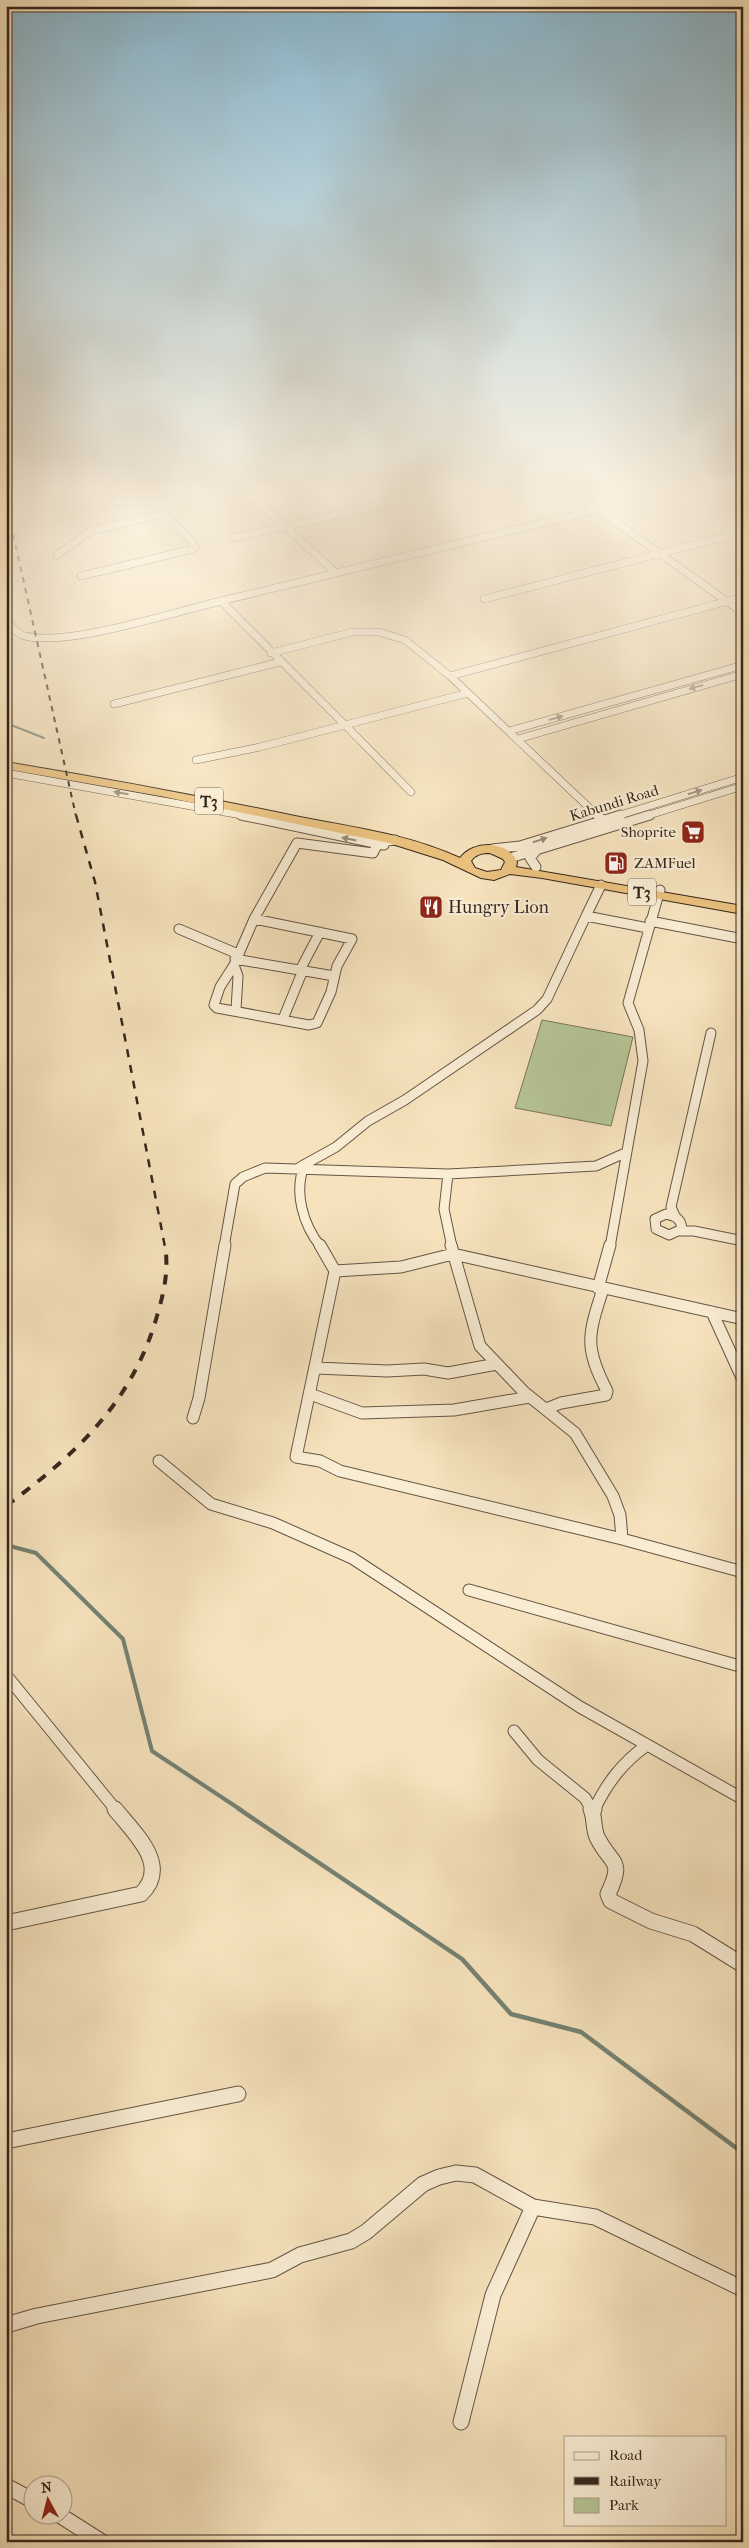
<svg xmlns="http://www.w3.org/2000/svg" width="749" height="2548" viewBox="0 0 749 2548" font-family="'IM FELL French Canon',serif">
	<rect width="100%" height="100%" fill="#f6e3bd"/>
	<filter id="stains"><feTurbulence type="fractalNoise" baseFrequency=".004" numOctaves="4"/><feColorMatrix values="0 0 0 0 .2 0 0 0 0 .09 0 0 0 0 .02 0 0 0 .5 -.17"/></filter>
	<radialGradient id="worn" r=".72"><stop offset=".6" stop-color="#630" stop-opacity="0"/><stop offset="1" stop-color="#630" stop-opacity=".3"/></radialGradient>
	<!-- green -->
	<path fill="#b6c596" stroke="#76765a" d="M542,1020L633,1037L611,1126L515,1108Z"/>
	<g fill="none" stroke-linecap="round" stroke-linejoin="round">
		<!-- stream-far2 -->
		<path stroke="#748273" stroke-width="2" d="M6,723L44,738"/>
		<!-- stream-far1 -->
		<path stroke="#748273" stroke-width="4" d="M6,1545L36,1553L123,1639L152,1751L241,1810"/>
		<!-- stream -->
		<path stroke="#748273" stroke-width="4.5" d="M239,1809L462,1959L511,2014L581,2032L743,2153"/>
		<!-- minor-far3 casing -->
		<g stroke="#665546" stroke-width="8">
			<path id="minor-far3" d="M47,487L102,499L156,504L237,487
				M242,487L335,572
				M567,487L743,613
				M233,538L462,487
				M57,555L91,531L165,513
				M81,576L193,549L195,547L192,542L156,504
				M484,599L743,532
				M6,618C11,625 16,634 25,636C68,647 175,612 221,601
				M271,653L353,632H379L405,640L450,676L598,816
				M450,676L743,597
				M468,693L345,725L221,601L691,487
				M114,704L280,662
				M509,731L743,665
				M518,739L743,674
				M196,760L260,747L345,725L411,792
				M6,773L247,816
				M617,816L743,777
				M646,816L743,786"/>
		</g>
		<!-- minor-far2 casing -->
		<g stroke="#665546" stroke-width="11">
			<path id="minor-far2" d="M241,815L384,845
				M597,815L610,827
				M492,849L520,846L621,815
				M536,851L530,858L536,867
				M510,858L650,815
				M586,916L601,885
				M254,919L352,939L337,966L331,992L317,1023L309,1025L217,1008L214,1005L220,987L234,965Z
				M254,919L297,843L373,853L379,842L395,840
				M650,921L743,939
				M179,929L238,954
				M235,959L334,976
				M234,965L238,976L236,1010
				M300,970L320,932
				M283,1019L303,970
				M305,1164C293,1191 303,1225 321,1247
				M300,1167L336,1147L368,1121L405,1100L537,1010L547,999L586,916L648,928
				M448,1174L444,1209L452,1247
				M666,1214C676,1216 681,1219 682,1229L669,1235L656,1229L655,1219Z
				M675,1216L671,1207L711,1033
				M680,1231H694L743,1241
				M224,1247L235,1184L243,1177L265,1168L448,1174L596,1166L625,1153
				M610,1247L643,1061L639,1030L628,1003L660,890"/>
		</g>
		<!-- minor-far1 casing -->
		<g stroke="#665546" stroke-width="13">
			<path id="minor-far1" d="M320,1245L335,1271L296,1457L320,1461L340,1471L622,1539L743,1572
				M451,1245L480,1346L524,1392L575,1433L613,1496L620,1515L622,1539
				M335,1271L401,1267L453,1254L743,1319
				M598,1288L610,1245
				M712,1312L743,1380
				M316,1368L387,1371L424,1369L448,1373L497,1364
				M310,1394L362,1413L454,1410L530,1397
				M546,1409L561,1403L606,1395L607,1391C584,1347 588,1335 603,1289
				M193,1418L199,1398L225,1245
				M159,1461L211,1504L273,1523L352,1558L580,1707L743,1799
				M469,1590L743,1667
				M6,1675L116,1810
				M514,1731L538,1760L585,1798L592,1810
				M594,1810C607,1783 622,1763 647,1745"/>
		</g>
		<!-- minor casing -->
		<g stroke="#665546" stroke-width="17">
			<path id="minor" d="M591,1809C595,1818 593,1828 597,1837C611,1866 625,1858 608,1894L611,1901L651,1921L693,1934L743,1965
				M593,1812L594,1809
				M6,1923L141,1894C171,1865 134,1833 115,1809
				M6,2141L238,2094
				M6,2325L37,2316L272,2270L300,2255L351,2241L366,2232L423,2184L439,2177L456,2173L475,2175L533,2207L595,2217L743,2289
				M461,2422L493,2295L533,2207
				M6,2486L32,2500
				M61,2516L102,2542"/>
		</g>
		<!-- trunk casing -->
		<g stroke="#36261e" stroke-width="2">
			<path id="trunk" d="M6,762C103,778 199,796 295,816C350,827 409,834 460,858C473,840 508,840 517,862L516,867L743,906V914L542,878L510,874L494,880L481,878L443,860L389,843L160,796L6,769ZM490,853L503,859L505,862L501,870L487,872L475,868L471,861C476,854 482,853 490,853Z"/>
		</g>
		<!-- minor-far3 -->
		<use href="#minor-far3" stroke="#f9edd4" stroke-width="7"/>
		<!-- minor-far2 -->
		<use href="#minor-far2" stroke="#f9edd4" stroke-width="9"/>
		<!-- minor-far1 -->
		<use href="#minor-far1" stroke="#f9edd4" stroke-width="11"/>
		<!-- minor -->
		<use href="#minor" stroke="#f9edd4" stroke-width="15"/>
		<!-- trunk -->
		<use href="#trunk" fill="#ebc27e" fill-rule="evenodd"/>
		<!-- rail-far2 -->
		<path stroke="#36261e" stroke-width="2" stroke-dasharray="5.5 5.5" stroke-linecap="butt" d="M6,502L76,816"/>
		<!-- rail-far1 -->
		<path stroke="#36261e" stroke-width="2.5" stroke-dasharray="8 8" stroke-linecap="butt" d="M76,815L95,882L165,1247"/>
		<!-- rail -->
		<path stroke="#36261e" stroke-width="4" stroke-dasharray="10 10" stroke-linecap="butt" d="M6,1506C76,1454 132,1403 157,1316C164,1292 169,1271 165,1245"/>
	</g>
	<!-- one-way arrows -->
	<defs><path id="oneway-solid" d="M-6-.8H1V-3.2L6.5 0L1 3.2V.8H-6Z" transform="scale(1.25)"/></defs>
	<g fill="#988a79">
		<use href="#oneway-solid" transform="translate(696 687) rotate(164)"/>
		<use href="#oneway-solid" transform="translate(556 718) rotate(-16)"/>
		<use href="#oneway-solid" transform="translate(695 792) rotate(-17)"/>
		<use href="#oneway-solid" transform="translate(121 793) rotate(-170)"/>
		<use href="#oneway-solid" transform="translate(349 839) rotate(-168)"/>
		<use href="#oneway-solid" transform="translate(540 840) rotate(-17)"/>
	</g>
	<!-- sky -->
	<linearGradient id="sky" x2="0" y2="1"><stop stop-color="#8ab8d0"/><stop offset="0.58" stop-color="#fbf2e1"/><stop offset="1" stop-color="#fbf2e1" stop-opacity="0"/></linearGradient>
	<rect width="749" height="843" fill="url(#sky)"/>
	<!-- icons -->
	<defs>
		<g id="supermarket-square" transform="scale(1.25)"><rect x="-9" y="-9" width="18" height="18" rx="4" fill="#8f2418" stroke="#f9edd4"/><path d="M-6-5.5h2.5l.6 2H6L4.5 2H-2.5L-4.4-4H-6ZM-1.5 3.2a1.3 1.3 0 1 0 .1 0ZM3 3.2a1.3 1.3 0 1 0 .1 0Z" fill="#fff"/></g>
		<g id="fuel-square" transform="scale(1.25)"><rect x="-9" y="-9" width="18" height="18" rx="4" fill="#8f2418" stroke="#f9edd4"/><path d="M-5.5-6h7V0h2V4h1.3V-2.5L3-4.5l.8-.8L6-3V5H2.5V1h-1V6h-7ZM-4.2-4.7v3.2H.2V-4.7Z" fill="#fff"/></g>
		<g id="restaurant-square" transform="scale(1.25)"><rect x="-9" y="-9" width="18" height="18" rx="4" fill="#8f2418" stroke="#f9edd4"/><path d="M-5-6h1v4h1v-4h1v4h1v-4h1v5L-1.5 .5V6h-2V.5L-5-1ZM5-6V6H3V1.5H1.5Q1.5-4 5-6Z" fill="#fff"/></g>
	</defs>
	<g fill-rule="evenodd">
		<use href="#supermarket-square" x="693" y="832"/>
		<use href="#fuel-square" x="616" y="863"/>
		<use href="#restaurant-square" x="431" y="907"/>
	</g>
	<g text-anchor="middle" stroke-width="4.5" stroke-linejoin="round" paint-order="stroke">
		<!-- far-street labels -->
		<g font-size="15" fill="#36261e" stroke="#f9edd4">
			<text transform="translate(614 803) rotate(-17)" y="5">Kabundi Road</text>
		</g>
		<!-- far-poi labels -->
		<g font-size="15" fill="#36261e" stroke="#f9edd4" text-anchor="end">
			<text x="676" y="837">Shoprite</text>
			<text x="634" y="868" text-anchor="start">ZAMFuel</text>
		</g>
		<!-- shield labels -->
		<g fill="#f9edd4" stroke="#706255" stroke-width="1">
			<rect x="195" y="787.5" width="28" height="27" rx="4"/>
			<rect x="628" y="878.5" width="28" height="27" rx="4"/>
		</g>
		<g font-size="16" font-weight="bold" fill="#36261e">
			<text x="209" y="807">T3</text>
			<text x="642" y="898">T3</text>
		</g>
		<!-- poi labels -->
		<g font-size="18" fill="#36261e" stroke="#f9edd4" text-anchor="start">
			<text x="448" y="913">Hungry Lion</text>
		</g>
	</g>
	<!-- margin -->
	<rect width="749" height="2548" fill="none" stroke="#f6e3bd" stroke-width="25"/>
	<rect x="8" y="8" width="734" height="2533" fill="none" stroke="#36261e" stroke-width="2.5"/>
	<rect x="12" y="12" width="724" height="2523" fill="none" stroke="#36261e"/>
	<!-- legend -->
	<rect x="564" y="2436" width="162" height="90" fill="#f9edd4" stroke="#ab9d8b"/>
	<rect x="574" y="2452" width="25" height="8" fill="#f9edd4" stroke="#ab9d8b"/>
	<text x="609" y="2460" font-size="15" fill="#36261e">Road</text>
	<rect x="574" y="2477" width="25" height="8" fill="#36261e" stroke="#ab9d8b"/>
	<text x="609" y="2486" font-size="15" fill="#36261e">Railway</text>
	<rect x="574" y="2498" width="25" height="15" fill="#b6c596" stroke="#ab9d8b"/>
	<text x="609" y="2510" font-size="15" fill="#36261e">Park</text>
	<!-- north arrow -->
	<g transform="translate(48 2500) rotate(353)"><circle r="24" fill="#f9edd4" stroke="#ab9d8b"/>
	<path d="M0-4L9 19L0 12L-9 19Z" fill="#8f2418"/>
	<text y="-8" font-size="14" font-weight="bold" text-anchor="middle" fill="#36261e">N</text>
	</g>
	<rect width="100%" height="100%" filter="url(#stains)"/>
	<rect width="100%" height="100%" fill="url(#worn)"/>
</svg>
